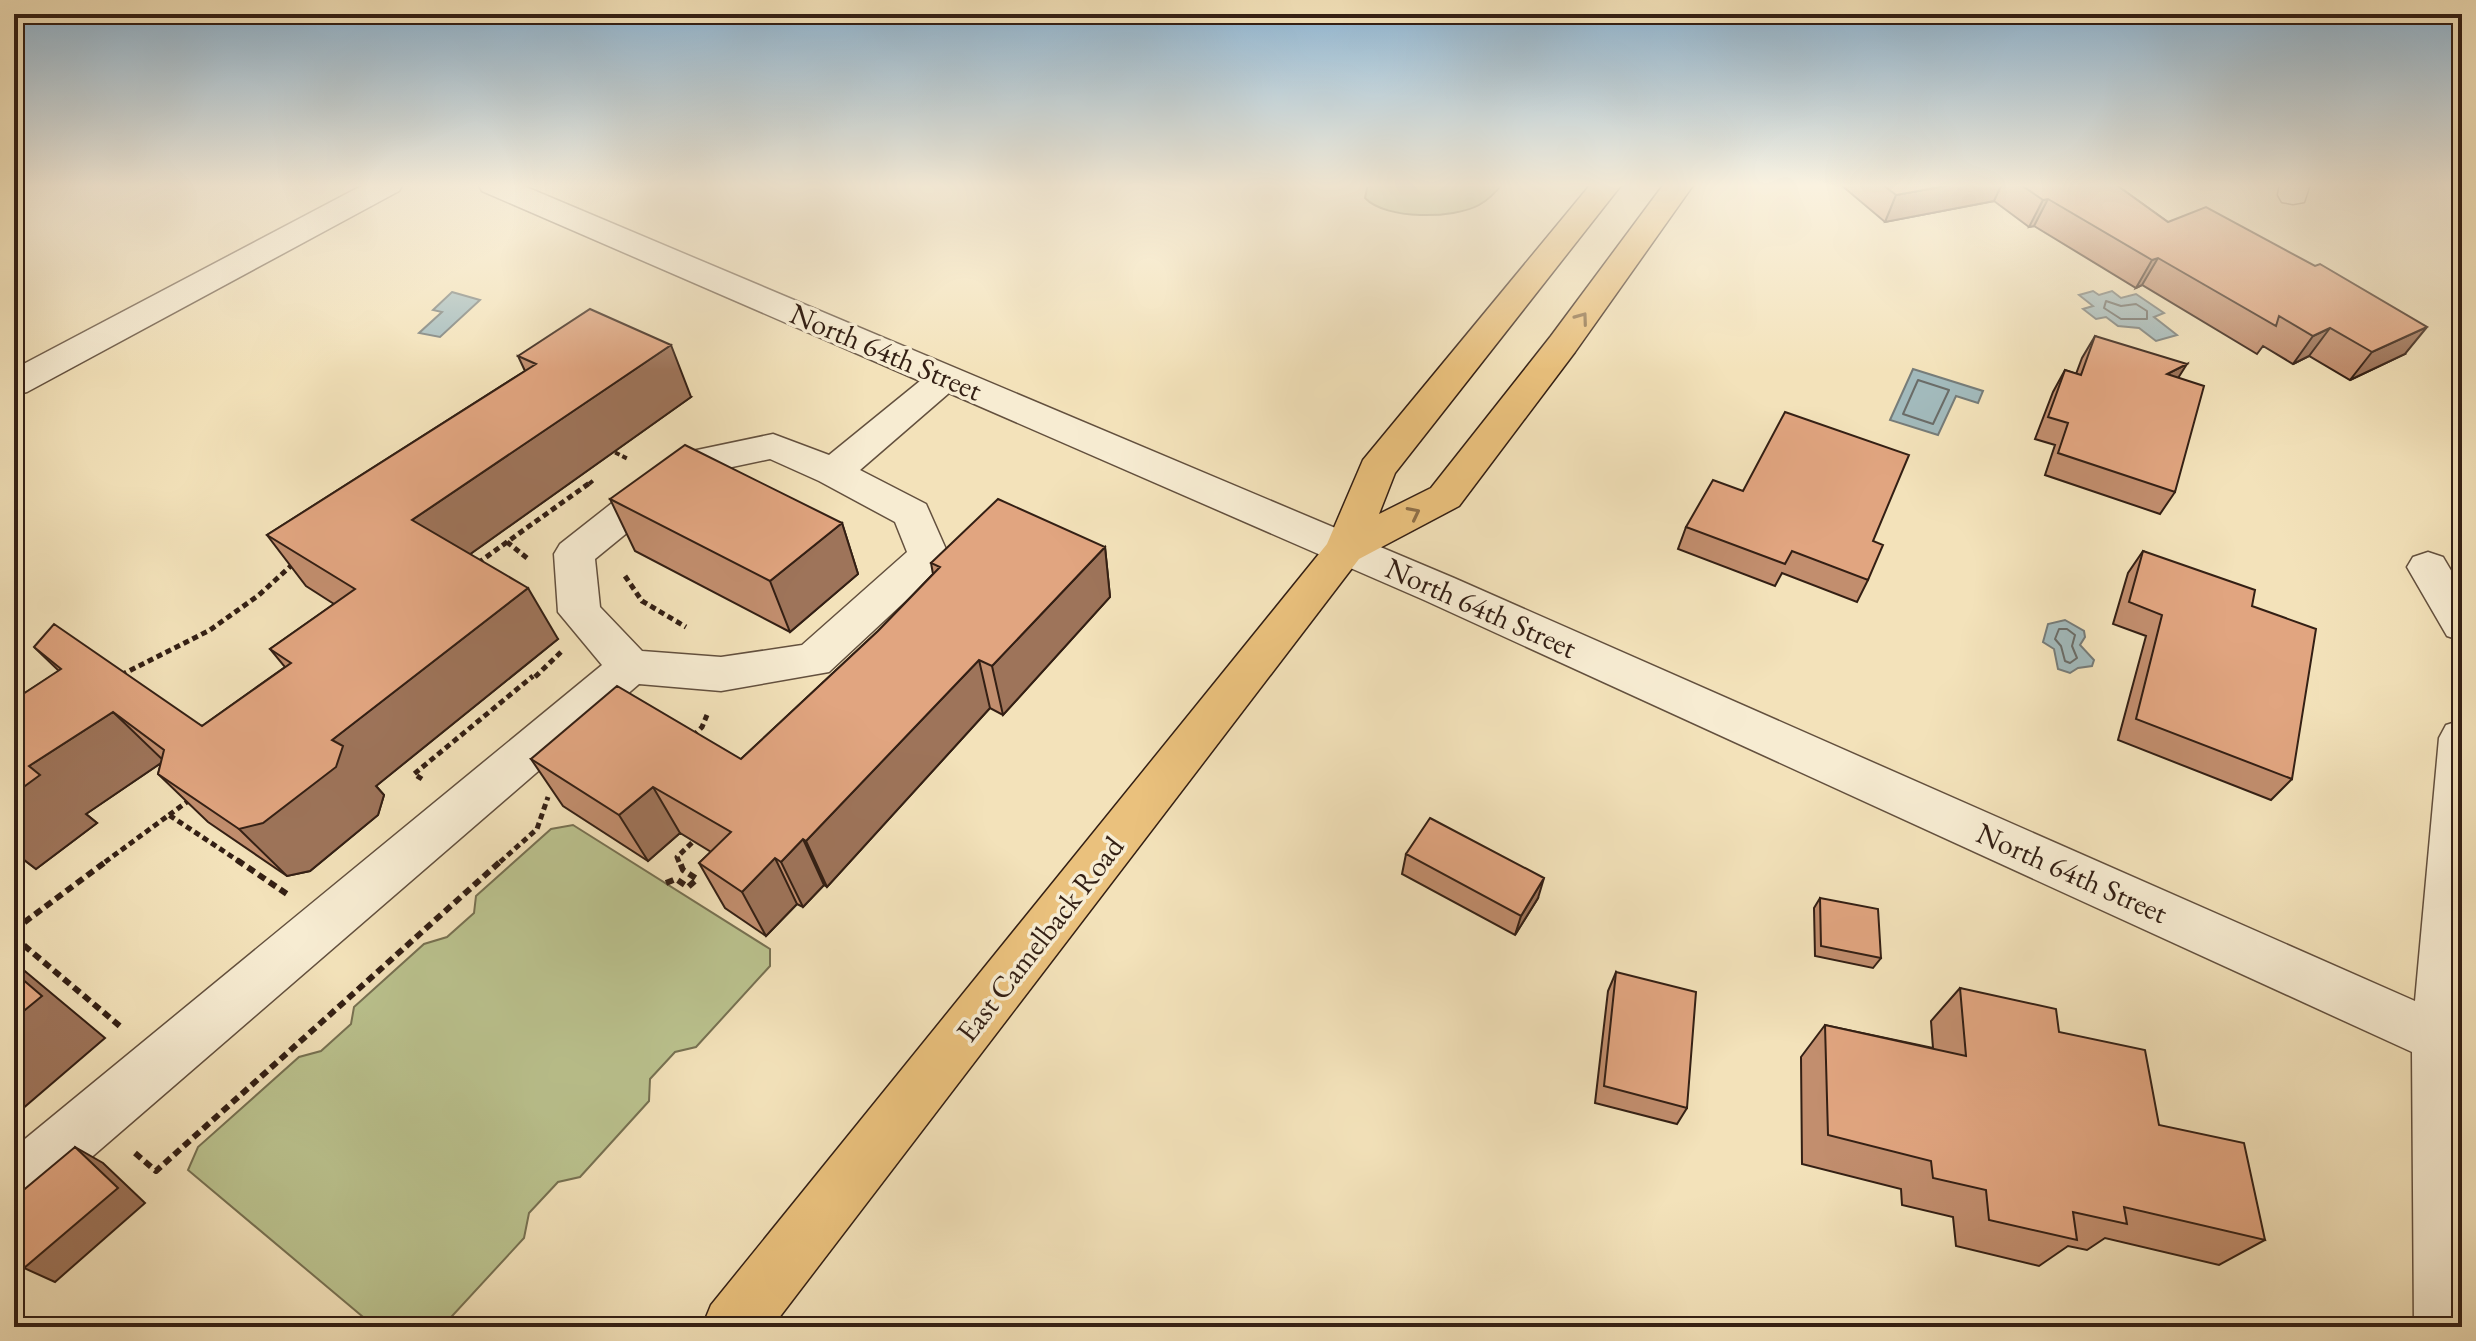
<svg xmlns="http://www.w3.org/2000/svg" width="2476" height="1341" viewBox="0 0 2476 1341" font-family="'EB Garamond',serif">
	<rect width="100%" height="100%" fill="#f3e2ba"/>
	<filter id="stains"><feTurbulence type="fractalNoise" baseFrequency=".0025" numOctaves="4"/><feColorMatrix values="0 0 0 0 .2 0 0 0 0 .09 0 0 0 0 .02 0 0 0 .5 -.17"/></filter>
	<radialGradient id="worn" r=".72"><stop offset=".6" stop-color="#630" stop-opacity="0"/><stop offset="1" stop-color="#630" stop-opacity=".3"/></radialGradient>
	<!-- green -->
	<path fill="#bbc38f" stroke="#777152" stroke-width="2" d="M1368,184H1502C1496,192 1488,200 1479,205C1453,219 1386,220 1365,198Z
		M573,825L770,949V966L696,1047L675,1052L650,1079L649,1101L580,1177L558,1182L529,1213L524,1238L442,1327H375L188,1170L198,1147L299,1057L321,1051L351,1024L354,1007L424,944L447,937L474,913L476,896L551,829Z"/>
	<!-- water -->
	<path fill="#a2babc" stroke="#767c79" stroke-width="2" d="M2093,291L2099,295L2112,291L2121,298L2136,294L2164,313L2154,317L2177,335L2156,341L2139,328L2118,326L2106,317L2096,319L2083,309L2093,306L2079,295Z
		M452,292L480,300L440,337L419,333L442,312L433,310Z
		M1913,369L1983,391L1978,403L1956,396L1938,435L1890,420Z
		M2065,620L2084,631L2085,637L2080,645L2094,660L2092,666L2078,668L2070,673L2058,669L2054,649L2043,642L2048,624Z"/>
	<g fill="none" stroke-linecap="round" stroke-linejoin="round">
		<!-- shore -->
		<path stroke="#6a6c68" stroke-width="2" d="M2106,301L2121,306L2136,304L2147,311V319H2121L2104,308Z
			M1918,380L1949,390L1933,424L1903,414Z
			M2059,629H2067L2075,635L2072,646L2077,658L2070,663L2065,661L2061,646L2055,639Z"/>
		<!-- minor casing -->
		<g stroke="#63503e" stroke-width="3">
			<path id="minor" d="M365,184H403L399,191L27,392L14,395V369Z
				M478,184H519L1454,578L2415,1001L2439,738L2446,725L2462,720V1327H2414L2412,1052L1424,600L949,393L860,470L926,504L949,556L943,566L829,672L721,691L639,684L35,1206L14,1214V1148L602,665L558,612L554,554L560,544L673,455L773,434L829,455L920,381L482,191ZM770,459L819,481L895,522L907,552L802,645L721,657L642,651L600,607L595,559L699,474Z
				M2280,184H2310L2304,202L2293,204L2282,202L2278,195Z
				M2428,552L2443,557L2462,589V641L2447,636L2407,567L2413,557Z"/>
		</g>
		<!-- major casing -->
		<g stroke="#331f14" stroke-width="3">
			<path id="major" d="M1591,184H1622L1395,473L1379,514L1431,488L1551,336L1664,184H1694L1575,352L1459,506L1359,559L772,1327H702L711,1305L1327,544L1363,460Z"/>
		</g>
		<!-- path-far2 -->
		<path stroke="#331f14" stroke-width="4" stroke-dasharray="5 3" stroke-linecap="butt" d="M608,449L628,459
			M589,484L595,479"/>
		<!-- path-far1 -->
		<path stroke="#331f14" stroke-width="5" stroke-dasharray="6 4" stroke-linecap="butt" d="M527,558L507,542L591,482
			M478,563L507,542
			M625,576L642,601L686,627
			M121,675L210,630L259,595L293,564
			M535,677L561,652
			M693,736L702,727L707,715
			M422,779L414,774L533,676
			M169,815L191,799
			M105,862L169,815L240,862
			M500,862L537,829L548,797
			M679,862L677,857L698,837"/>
		<!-- path -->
		<path stroke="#331f14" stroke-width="6" stroke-dasharray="8 5" stroke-linecap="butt" d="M237,860L287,894
			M666,883L676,879L688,887L697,879L683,870L679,860
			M14,930L108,860
			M14,937L121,1027
			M135,1153L156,1171L502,860"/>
		<!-- minor -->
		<use href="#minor" fill="#f7ecd2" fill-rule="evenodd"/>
		<!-- major -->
		<use href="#major" fill="#eac17d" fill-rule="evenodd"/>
	</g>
	<!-- wall -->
	<path fill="#c28e6e" stroke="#331f14" stroke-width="2" d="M1840,184H2115L2168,222L2405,354L2350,380L2309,356L2293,364L2263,346L2257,354L2142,285L2136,288L2034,226L2029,227L1994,201L1885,222Z
		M2095,336L2178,378L2175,492L2160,514L2045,475L2055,445L2035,439L2053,392L2065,370L2076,374L2082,358Z
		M518,356L691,397L470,554L558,639L376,786L384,795L378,815L310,871L287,876L208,822L158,774L161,763L86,814L97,823L36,869L24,860L14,868V700L59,671L34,647L202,726L285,667L270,649L334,604L306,586L267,535L525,371Z
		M610,499L842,523L858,574L790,632L635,551Z
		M1686,527L1873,541L1868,580L1857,602L1782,573L1775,586L1678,549Z
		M1105,547L1110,597L1003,715L990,708L827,887L824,885L803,907L797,904L766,936L725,908L699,863L711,852L680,833L648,861L563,806L531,759H741L878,631L933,574L931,563Z
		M2143,551L2252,606L2292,779L2271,800L2118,740L2146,636L2113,624L2128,573Z
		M1406,854L1538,898L1515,935L1402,874Z
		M1820,898L1881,958L1873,968L1815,956L1814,908Z
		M1616,972L1687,1108L1677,1124L1595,1103L1608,991Z
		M1960,988L2059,1032L2159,1125L2265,1240L2219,1265L2105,1238L2087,1250L2068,1246L2039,1266L1956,1246L1953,1217L1902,1205L1901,1189L1802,1164L1801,1057L1825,1025L1933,1048L1931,1021Z"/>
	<!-- shaded-wall -->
	<path fill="#9e745a" stroke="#331f14" stroke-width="2" d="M1957,184H2002L1994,201L1885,222L1896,195Z
		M2048,199L2034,226L2029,227L2043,200Z
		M2158,258L2142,285L2136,288L2152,260Z
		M2427,327L2405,354L2350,380L2372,352Z
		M2330,328L2309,356L2293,364L2313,336Z
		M671,345L691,397L445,572L412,520Z
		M2187,364L2173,386L2167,374Z
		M842,523L858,574L790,632L770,581Z
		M1105,547L1110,597L1003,715L992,666Z
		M528,588L558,639L376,786L384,795L378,815L310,871L287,876L239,829L332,740Z
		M979,660L990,708L827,887L806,841Z
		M113,712L164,761L86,814L97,823L36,869L14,852V794L29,766Z
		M653,787L680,833L648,861L619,815Z
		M803,839L824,885L803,907L781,862Z
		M14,853L24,860L14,868Z
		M775,858L797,904L766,936L742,892Z
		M1544,878L1538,898L1515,935L1521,916Z
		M14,962L105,1038L14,1116Z
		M75,1147L103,1163L145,1203L55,1282L24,1268Z"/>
	<!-- building -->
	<path fill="#e1a580" stroke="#331f14" stroke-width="2" d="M1882,184H1957L1896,195Z
		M2020,184H2115L2168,222L2206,207L2315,266L2320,264L2427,327L2372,352L2330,328L2313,336L2279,316L2276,326L2158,258L2152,260L2048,199L2043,200Z
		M590,309L671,345L412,520L528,588L332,740L343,746L336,767L263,823L239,829L158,774L164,750L113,712L29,766L40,775L14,794V700L61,669L34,647L54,624L202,726L291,663L270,649L355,589L267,535L536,364L518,356Z
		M2095,336L2187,364L2167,374L2204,386L2175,492L2058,453L2068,423L2048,417L2065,370L2081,375Z
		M1785,412L1909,455L1873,541L1883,545L1868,580L1792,551L1785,564L1686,527L1713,480L1743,491Z
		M685,445L842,523L770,581L610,499Z
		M998,499L1105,547L992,666L979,660L806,841L803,839L781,862L775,858L742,892L699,863L731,832L653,787L619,815L531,759L617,686L741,759L878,631L940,567L931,563Z
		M2143,551L2255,590L2252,606L2316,629L2292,779L2136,719L2162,615L2129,602Z
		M1430,818L1544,878L1521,916L1406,854Z
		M1820,898L1878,909L1881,958L1821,946Z
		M14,972L42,996L14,1019Z
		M1616,972L1696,992L1687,1108L1604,1086Z
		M1960,988L2056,1009L2059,1032L2145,1050L2159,1125L2244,1143L2265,1240L2124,1207L2127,1224L2073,1212L2077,1240L1989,1220L1986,1190L1933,1178L1931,1161L1828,1135L1825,1025L1966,1056Z
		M75,1147L118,1188L24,1268L14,1257V1198Z"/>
	<!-- one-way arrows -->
	<defs><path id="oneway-chevron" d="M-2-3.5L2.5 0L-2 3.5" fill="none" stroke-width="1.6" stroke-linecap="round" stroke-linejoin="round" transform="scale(2)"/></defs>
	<g stroke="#8e7048">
		<use href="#oneway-chevron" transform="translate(1582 318) rotate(-54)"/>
		<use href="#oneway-chevron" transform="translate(1414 513) rotate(-27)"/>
	</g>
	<!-- sky -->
	<linearGradient id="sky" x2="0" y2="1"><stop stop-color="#8cb6d6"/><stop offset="0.5" stop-color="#faf2e0"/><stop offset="1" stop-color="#faf2e0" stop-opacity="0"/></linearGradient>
	<rect width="2476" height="371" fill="url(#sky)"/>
	<g text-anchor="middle" stroke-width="7" stroke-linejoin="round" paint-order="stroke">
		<!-- street labels -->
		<g font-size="30" fill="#331f14" stroke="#f7ecd2">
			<text transform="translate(886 352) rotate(23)" y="10">North 64th Street</text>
			<text transform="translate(1481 608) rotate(24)" y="10">North 64th Street</text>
			<text transform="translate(2072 873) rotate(24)" y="10">North 64th Street</text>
			<text transform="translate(1040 939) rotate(-52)" y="10">East Camelback Road</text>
		</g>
	</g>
	<!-- margin -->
	<rect width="2476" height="1341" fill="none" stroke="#f3e2ba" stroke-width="48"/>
	<rect x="16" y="16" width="2444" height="1309" fill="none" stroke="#331f14" stroke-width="4"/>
	<rect x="24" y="24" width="2428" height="1293" fill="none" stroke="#331f14" stroke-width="2"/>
	<rect width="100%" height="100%" filter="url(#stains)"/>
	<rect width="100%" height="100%" fill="url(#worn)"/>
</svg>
